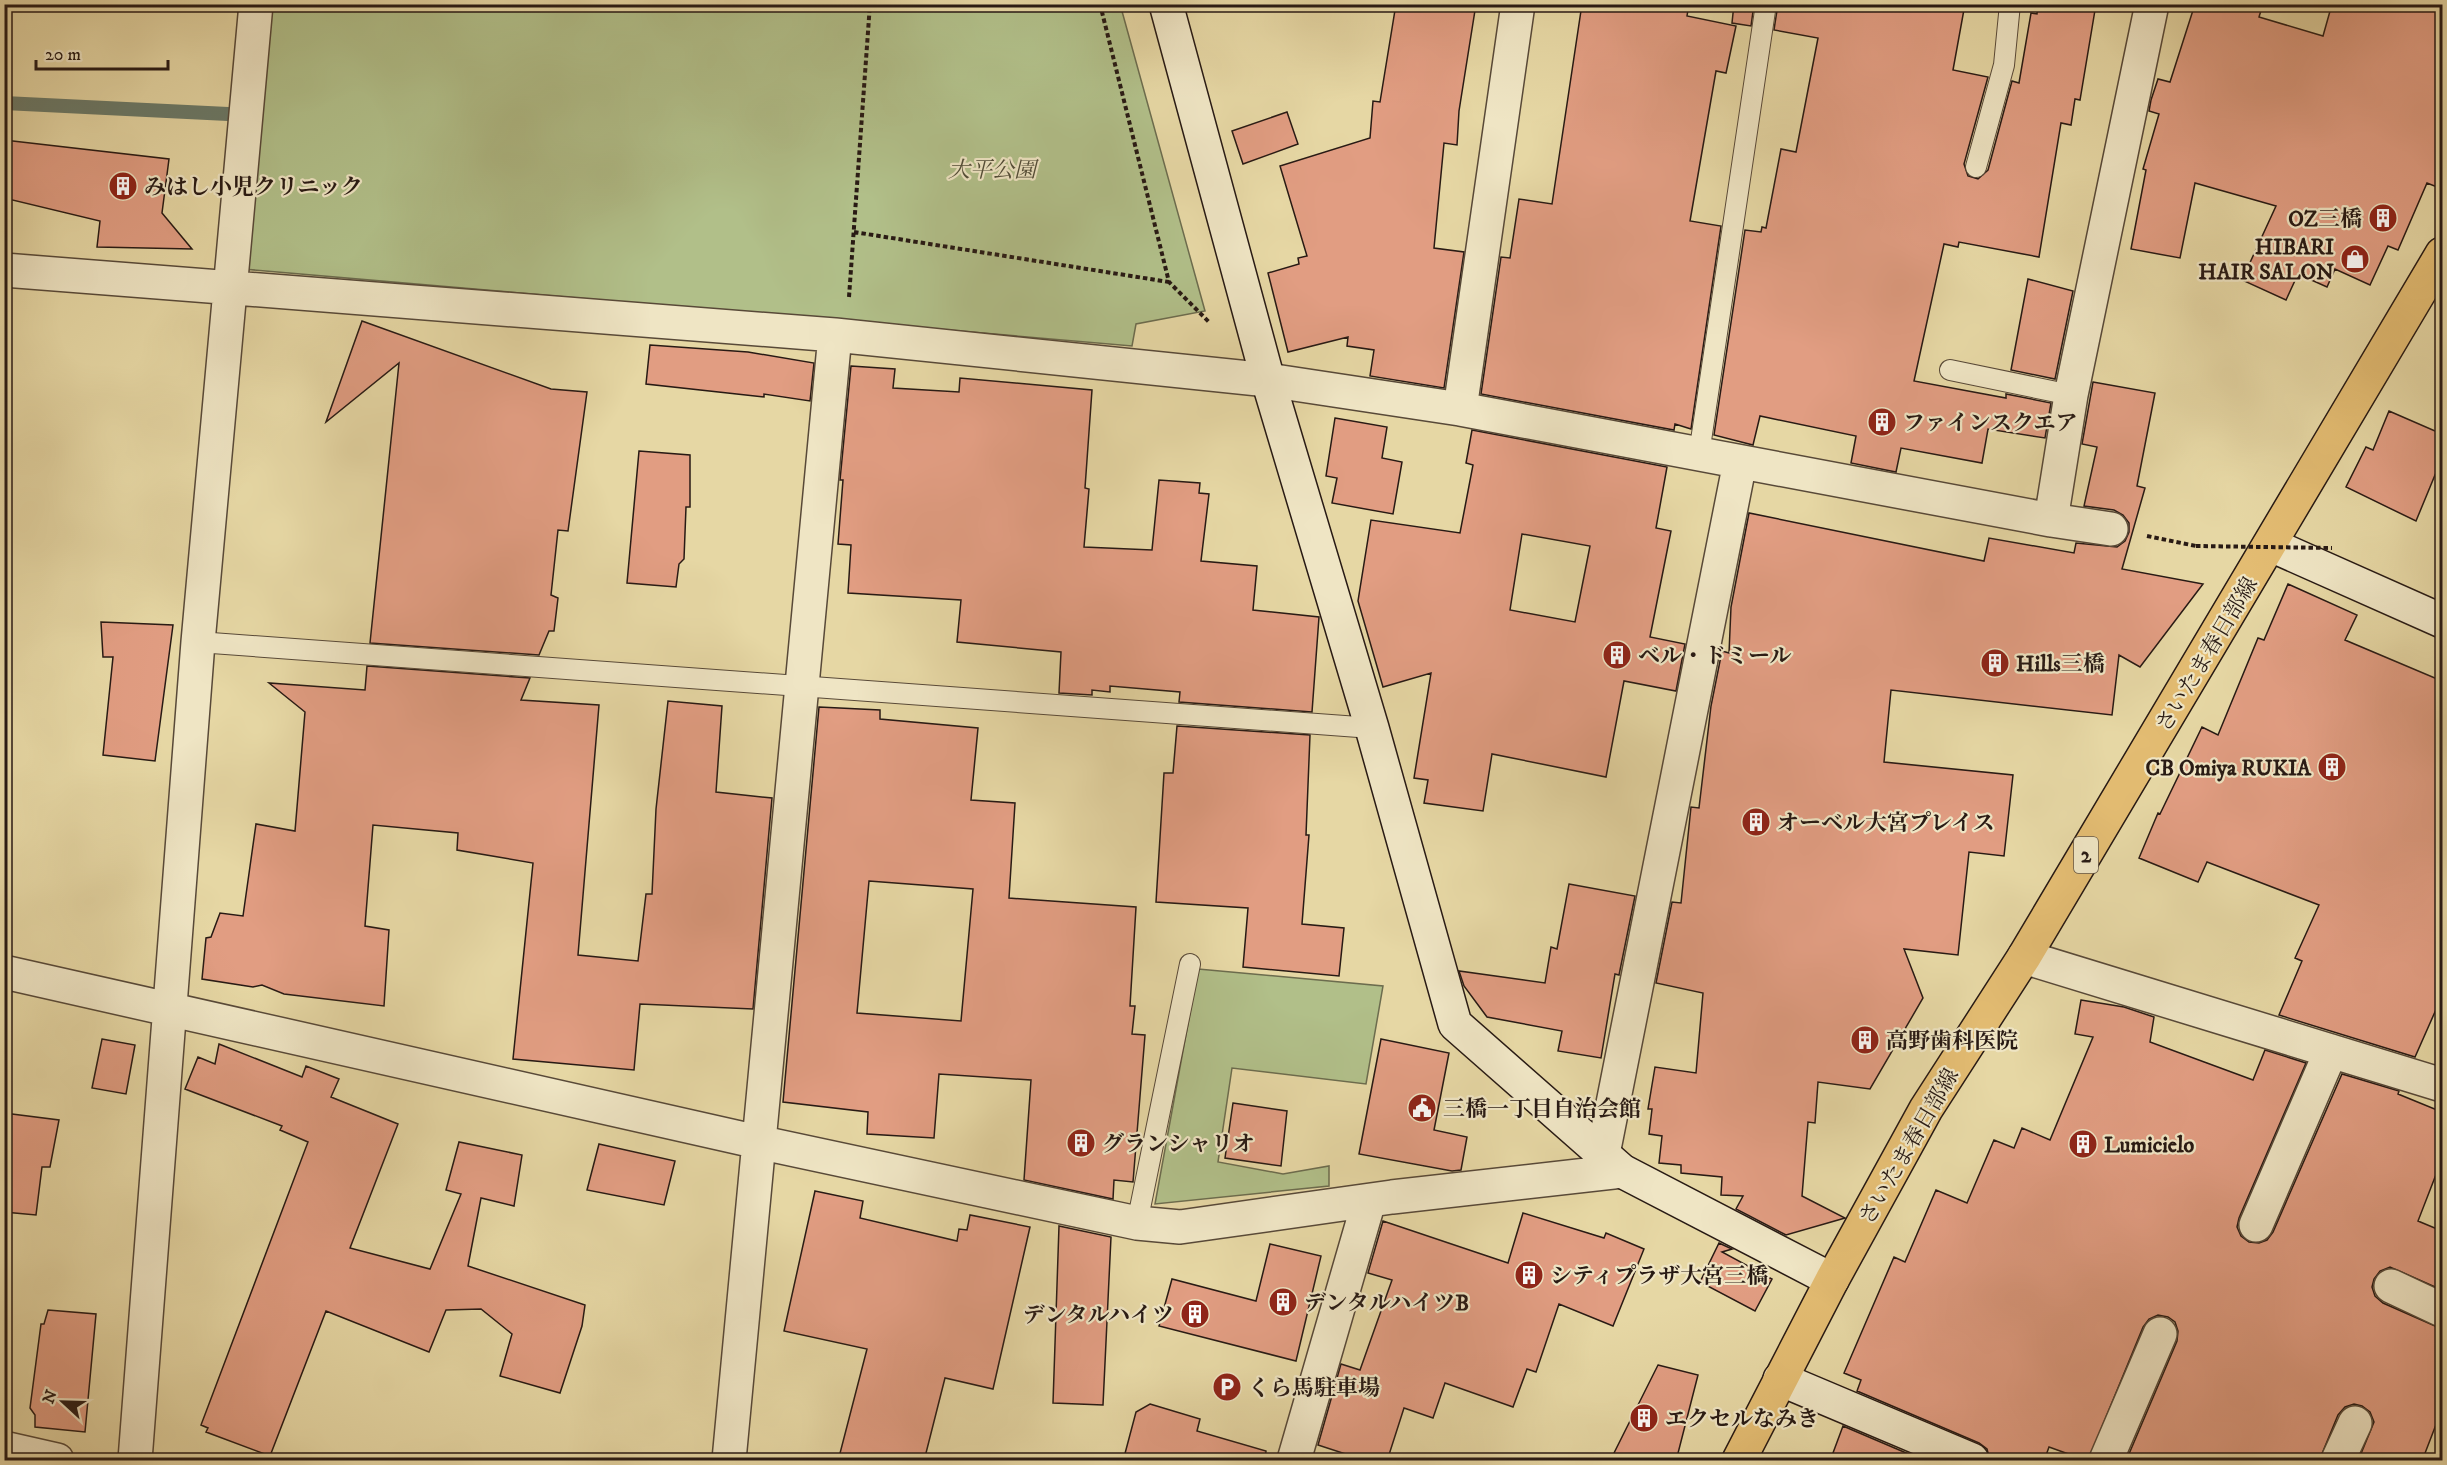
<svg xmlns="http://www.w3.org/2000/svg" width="2447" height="1465" viewBox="0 0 2447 1465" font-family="'IM FELL DW Pica','Noto Serif JP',serif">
	<rect width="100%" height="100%" fill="#e6d7a4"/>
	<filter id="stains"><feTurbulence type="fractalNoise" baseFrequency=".00333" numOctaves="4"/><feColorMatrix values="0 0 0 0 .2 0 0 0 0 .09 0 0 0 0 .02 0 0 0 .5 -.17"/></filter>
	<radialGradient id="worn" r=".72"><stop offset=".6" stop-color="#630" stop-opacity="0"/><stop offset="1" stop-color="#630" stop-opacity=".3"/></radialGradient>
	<!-- green -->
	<path fill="#b1bf89" stroke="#6c6c4e" stroke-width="1.5" d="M1120,4L1205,311L1136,324L1132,346L243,269L267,5Z
		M1198,969L1383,986L1366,1084L1232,1068L1218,1162L1283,1174L1329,1166V1186L1155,1204Z"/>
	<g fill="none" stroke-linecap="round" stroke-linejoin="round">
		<!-- stream -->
		<path stroke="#6b7a69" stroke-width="14" d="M4,103L228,114"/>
	</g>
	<!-- building -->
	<path fill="#e19d82" stroke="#281a14" stroke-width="1.5" fill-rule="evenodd" d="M1396,4H1476L1459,111L1457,145L1444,143L1434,248L1464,252L1444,388L1370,376L1374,350L1347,346L1348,337L1288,352L1268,273L1299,264L1298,258L1307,256L1280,166L1370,138L1373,101L1380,102Z
		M1582,4H1689L1687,16L1736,26L1726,73L1716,71L1690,221L1721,226L1691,429L1675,424L1674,430L1481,394L1501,257L1510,258L1519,199L1552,204Z
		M1734,4H1754L1751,26L1732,23Z
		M1778,4H1965L1953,70L1988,77L1964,164L1968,176L1978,179L1988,170L2012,81L2019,83L2031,13L2037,14L2038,4H2096L2080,100L2075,99L2071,125L2061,123L2039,257L1959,242L1958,247L1944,244L1914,381L2006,398V394L2051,403L2045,438L1988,429L1982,463L1901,448L1896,472L1851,463L1856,436L1760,416L1753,445L1714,435L1745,230L1761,232L1762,227L1766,228L1781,149L1796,152L1818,38L1774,30Z
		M2195,4H2263L2259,17L2323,36L2332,4H2426L2442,14V189L2427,183L2398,250L2388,246L2370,285L2335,269L2327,287L2298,274L2286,300L2242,280L2276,206L2195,183L2180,258L2131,249L2146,170L2143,169L2159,114L2149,111L2151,100L2158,79L2170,82Z
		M1287,112L1298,144L1243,164L1232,131Z
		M4,140L169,159L162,213L192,249L97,247L100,221L4,198Z
		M2028,279L2073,291L2055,379L2011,370Z
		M362,321L551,389L587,392L568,531L558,530L551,595L558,598L554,631H549L539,655L370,643L399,363L326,422Z
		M650,345L748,352L814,363L810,401L764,394V397L646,384Z
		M851,366L895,369L893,388L959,392L960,378L1092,390L1085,488L1089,489L1084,547L1152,550L1159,480L1200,483L1199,493L1209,494L1201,561L1257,566L1253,610L1319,617L1312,712L1179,702L1180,692L1110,686V692L1092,690V695L1059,693L1061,652L957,642L961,600L848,593L851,545L838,544L843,480H840Z
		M2093,382L2155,393L2137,486L2145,488L2122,569L2203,584L2140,667L2119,655L2112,715L1891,690L1884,762L2013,775L2004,856L1969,852L1958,955L1904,949L1923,998L1870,1089L1818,1082L1815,1123L1808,1122L1802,1196L1845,1218L1786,1235L1736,1209L1743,1196L1721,1195L1722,1177L1681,1173V1165L1659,1163L1662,1136L1649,1134L1652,1109H1648L1655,1067L1696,1073L1703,993L1656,983L1672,902L1681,903L1691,807L1699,808L1711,706L1722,651L1729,653L1731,607L1749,513L1984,561L1989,538L2074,553L2076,543L2117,547L2125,541L2129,532V523L2123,515L2114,510L2084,506L2097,447L2082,444Z
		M2389,411L2442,434V458L2416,521L2346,487L2366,447L2373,450Z
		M1335,418L1387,427L1382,458L1402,462L1393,514L1332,503L1337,478L1326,476Z
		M1472,430L1667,467L1656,528L1671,531L1650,637L1685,644L1676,691L1624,681L1606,777L1492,754L1483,811L1424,803L1428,780L1414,778L1431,673L1383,687L1358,601L1371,520L1460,533L1473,465L1466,463ZM1522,534L1590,546L1575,622L1510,610Z
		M639,451L690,455V507H686L684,559L679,564L676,587L627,583Z
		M2288,584L2357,615L2345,640L2442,681V996L2415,1057L2279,1015L2302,961L2295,958L2319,905L2207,862L2198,882L2139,858L2158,813L2160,814L2202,727L2218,735L2258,638L2264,640Z
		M101,622L173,625L155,761L103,755L113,657H103Z
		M367,666L530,678L521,700L599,705L578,955L638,961L646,894H652L656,809L668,701L722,706L716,792L772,798L753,1009L640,1004L634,1070L513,1059L533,863L457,850L458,833L373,825L365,926L389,930L384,1006L284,994L262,985L253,987L202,979L206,938L211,937L220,913L243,916L256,824L295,831L305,712L269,683L365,690Z
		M819,707L880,710V719L978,728L971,800L1015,803L1009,898L1136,907L1130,1006H1135L1132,1034L1145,1035L1133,1182L1114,1180L1113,1199L1024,1180L1031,1080L939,1074L934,1138L867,1134L868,1112L783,1102ZM869,881L973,889L961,1021L857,1013Z
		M1177,726L1310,735L1306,835H1309L1302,924L1344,928L1339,976L1243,967L1248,908L1156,902L1164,773H1173Z
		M1569,884L1635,896L1619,975L1615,974L1601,1058L1558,1051L1562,1031L1487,1017L1464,986L1459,971L1545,983L1551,947L1557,949Z
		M2081,1000L2124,1007L2154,1017L2150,1042L2253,1080L2265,1050L2306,1063L2239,1218L2237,1227L2241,1236L2249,1242L2259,1243L2267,1240L2273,1232L2342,1074L2399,1091L2398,1094L2442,1112V1159L2418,1221L2442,1231V1290L2390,1267L2380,1271L2374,1279L2372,1287L2375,1296L2383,1303L2442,1329V1409L2422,1461H2358L2374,1422L2370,1412L2362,1406L2354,1404L2345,1407L2338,1415L2319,1461H2126L2177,1341L2178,1331L2175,1322L2168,1317L2158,1315L2149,1319L2143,1327L2088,1461L2049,1447L2044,1461H1990L1987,1449L1979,1443L1857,1391L1861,1380L1844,1373L1894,1257L1905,1262L1936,1190L1967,1203L1994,1140L2014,1148L2022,1128L2050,1140L2093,1037L2075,1034Z
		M102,1039L135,1045L126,1094L92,1088Z
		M1381,1039L1449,1053L1434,1130L1467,1137L1461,1170L1452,1171L1359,1154Z
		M219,1044L302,1077L306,1066L339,1079L331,1097L398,1124L350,1248L430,1269L461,1194L446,1190L459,1142L522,1155L514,1206L481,1198L468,1266L585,1305L582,1326L560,1393L500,1376L512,1334L481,1309L446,1310L429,1352L326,1311L270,1456L206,1432L208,1428L201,1425L308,1142L280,1130L282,1126L185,1089L198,1057L215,1064Z
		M1233,1103L1287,1111L1281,1166L1225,1158Z
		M4,1113L59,1120L50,1167H42L36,1215L4,1212Z
		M599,1144L675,1161L664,1205L587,1190Z
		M815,1191L863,1201L860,1218L957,1241L959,1229L967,1230L970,1215L1030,1227L993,1389L945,1378L924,1461H838L867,1349L784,1331Z
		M1523,1213L1604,1238L1606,1233L1644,1249L1613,1326L1559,1304L1536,1372L1527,1369L1513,1407L1445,1383L1433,1418L1404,1408L1387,1461H1367L1318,1445L1341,1364L1360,1370L1392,1280L1368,1273L1383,1221L1508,1263Z
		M1059,1226L1111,1237L1103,1405L1053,1403Z
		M1719,1243L1732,1249L1722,1252L1772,1279L1755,1311L1700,1282Z
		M1270,1244L1321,1256L1296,1361L1159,1326L1172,1279L1256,1301Z
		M48,1310L96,1314L85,1432L35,1427V1415L30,1408L41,1324H44Z
		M1658,1365L1698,1375L1676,1461H1610Z
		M1150,1404L1200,1419L1197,1431L1266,1451L1265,1461H1123L1136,1412Z
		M1843,1426L1925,1461H1830Z"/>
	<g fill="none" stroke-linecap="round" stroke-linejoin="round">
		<!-- lane casing -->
		<g stroke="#584938" stroke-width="22">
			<path id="lane" d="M1976,167L2004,65L2010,4
				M1950,370L2071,395
				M1699,454L1766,4
				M198,642L1372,728
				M1137,1223L1190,964"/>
		</g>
		<!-- street casing -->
		<g stroke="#584938" stroke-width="36">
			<path id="street" d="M4,270L835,335L1268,380L1460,409L2051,520L2111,529
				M1460,409L1518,4
				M2051,520L2071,395L2152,4
				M2024,957L2442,1085
				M4,972L758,1142L1137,1223L1180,1227L1392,1197L1622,1171
				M1603,1154L1740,462
				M2256,1225L2331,1051
				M2391,1286L2442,1310
				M4,1448L57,1460
				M135,1460L198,642L256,4
				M729,1460L835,335
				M1294,1460L1369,1201
				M2106,1460L2160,1334
				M2338,1460L2355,1423"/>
		</g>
		<!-- secondary casing -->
		<g stroke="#281a14" stroke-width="36">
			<path id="secondary" d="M1166,4L1268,380L1372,728L1455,1024L1622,1171L1832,1280
				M2271,545L2442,621
				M1780,1379L1972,1460"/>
		</g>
		<!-- primary casing -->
		<g stroke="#281a14" stroke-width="36">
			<path id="primary" d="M1739,1460L1832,1280L1926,1109L2024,957L2442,254"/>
		</g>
		<!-- path -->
		<path stroke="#281a14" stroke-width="4" stroke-dasharray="4.5 3" stroke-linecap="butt" d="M1100,4L1169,282L1210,323
			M854,232L1169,282
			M849,297L870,4
			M2147,536L2196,546"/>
		<!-- lane -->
		<use href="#lane" stroke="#efe5c4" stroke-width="20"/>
		<!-- street -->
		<use href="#street" stroke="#efe5c4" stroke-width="33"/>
		<!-- secondary -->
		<use href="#secondary" stroke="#efe5c4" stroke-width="33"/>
		<!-- primary -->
		<use href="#primary" stroke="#e3bc72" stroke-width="33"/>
		<!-- path-bridge -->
		<path stroke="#281a14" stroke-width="4" stroke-dasharray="4.5 3" stroke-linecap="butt" d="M2196,546L2332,548"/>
	</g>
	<!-- icons -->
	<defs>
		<g id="building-disc" transform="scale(1.5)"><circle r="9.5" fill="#8f2418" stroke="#efe5c4"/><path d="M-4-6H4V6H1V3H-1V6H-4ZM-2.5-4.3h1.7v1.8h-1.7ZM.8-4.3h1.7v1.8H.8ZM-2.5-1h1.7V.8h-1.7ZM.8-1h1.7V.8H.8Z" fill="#fff"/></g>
		<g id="shop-disc" transform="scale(1.5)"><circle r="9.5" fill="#8f2418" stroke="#efe5c4"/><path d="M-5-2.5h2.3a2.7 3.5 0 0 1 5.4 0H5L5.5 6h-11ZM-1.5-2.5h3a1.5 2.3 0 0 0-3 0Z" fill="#fff"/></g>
		<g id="civic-disc" transform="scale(1.5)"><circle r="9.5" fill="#8f2418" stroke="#efe5c4"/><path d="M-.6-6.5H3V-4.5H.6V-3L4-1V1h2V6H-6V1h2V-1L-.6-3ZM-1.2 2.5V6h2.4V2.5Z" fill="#fff"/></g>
		<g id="parking-disc" transform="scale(1.5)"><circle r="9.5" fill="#8f2418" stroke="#efe5c4"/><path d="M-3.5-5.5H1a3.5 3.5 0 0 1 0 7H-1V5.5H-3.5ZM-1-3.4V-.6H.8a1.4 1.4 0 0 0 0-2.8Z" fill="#fff"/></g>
	</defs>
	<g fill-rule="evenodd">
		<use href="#building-disc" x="123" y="186"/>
		<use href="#building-disc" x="2383" y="218"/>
		<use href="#shop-disc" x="2355" y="259"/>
		<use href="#building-disc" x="1882" y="422"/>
		<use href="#building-disc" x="1617" y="655"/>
		<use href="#building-disc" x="1995" y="663"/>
		<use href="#building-disc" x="2332" y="767"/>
		<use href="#building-disc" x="1756" y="822"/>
		<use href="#building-disc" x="1865" y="1040"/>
		<use href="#civic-disc" x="1422" y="1108"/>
		<use href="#building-disc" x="1081" y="1143"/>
		<use href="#building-disc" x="2083" y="1144"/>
		<use href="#building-disc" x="1529" y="1275"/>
		<use href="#building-disc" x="1283" y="1302"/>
		<use href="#building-disc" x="1195" y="1314"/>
		<use href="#parking-disc" x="1227" y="1387"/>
		<use href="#building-disc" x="1644" y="1418"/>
	</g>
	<g text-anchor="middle" stroke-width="4.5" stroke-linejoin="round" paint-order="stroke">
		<!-- shield labels -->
		<rect fill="#efe5c4" stroke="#645749" stroke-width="1.5" x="2074" y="837" width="24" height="36" rx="4.5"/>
		<g font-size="21" font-weight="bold" fill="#281a14">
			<text x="2086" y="862">2</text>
		</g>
		<!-- park labels -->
		<g font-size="22" font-style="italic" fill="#514c37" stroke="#efe5c4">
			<text x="992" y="177">大平公園</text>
		</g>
		<!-- poi labels -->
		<g font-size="22" font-weight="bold" fill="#281a14" stroke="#efe5c4" text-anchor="start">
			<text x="144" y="194">みはし小児クリニック</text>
			<text x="2362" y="226" text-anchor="end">OZ三橋</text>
			<text x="2334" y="254" text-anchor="end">HIBARI<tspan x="2334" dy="25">HAIR SALON</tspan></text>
			<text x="1903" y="430">ファインスクエア</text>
			<text x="1638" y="663">ベル・ドミール</text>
			<text x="2016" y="671">Hills三橋</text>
			<text x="2311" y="775" text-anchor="end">CB Omiya RUKIA</text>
			<text x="1777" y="830">オーベル大宮プレイス</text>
			<text x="1886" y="1048">高野歯科医院</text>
			<text x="1443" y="1116">三橋一丁目自治会館</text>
			<text x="1102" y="1151">グランシャリオ</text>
			<text x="2104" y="1152">Lumicielo</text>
			<text x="1550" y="1283">シティプラザ大宮三橋</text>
			<text x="1304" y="1310">デンタルハイツB</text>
			<text x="1174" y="1322" text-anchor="end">デンタルハイツ</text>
			<text x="1248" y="1395">くら馬駐車場</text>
			<text x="1665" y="1426">エクセルなみき</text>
		</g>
		<!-- street labels -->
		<g font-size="22" fill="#281a14" stroke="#efe5c4">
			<text transform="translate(2206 654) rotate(-59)" y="8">さいたま春日部線</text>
			<text transform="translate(1908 1146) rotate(-60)" y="8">さいたま春日部線</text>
		</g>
	</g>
	<!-- margin -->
	<rect width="2447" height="1465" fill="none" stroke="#e6d7a4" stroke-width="24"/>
	<rect x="6" y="6" width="2435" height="1453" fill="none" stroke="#281a14" stroke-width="3"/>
	<rect x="12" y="12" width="2423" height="1441" fill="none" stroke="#281a14" stroke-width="1.5"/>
	<!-- north arrow -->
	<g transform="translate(63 1402) rotate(292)" stroke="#efe5c4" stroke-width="4.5" paint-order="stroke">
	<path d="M0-4.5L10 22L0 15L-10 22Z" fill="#281a14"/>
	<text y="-9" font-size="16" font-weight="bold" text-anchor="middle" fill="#281a14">N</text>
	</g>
	<!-- scale -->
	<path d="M36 60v9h132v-9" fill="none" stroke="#281a14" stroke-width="3"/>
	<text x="45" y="60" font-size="18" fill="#281a14" stroke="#efe5c4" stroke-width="4.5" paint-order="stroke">20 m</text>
	<rect width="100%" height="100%" filter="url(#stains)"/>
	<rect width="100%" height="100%" fill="url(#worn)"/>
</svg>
